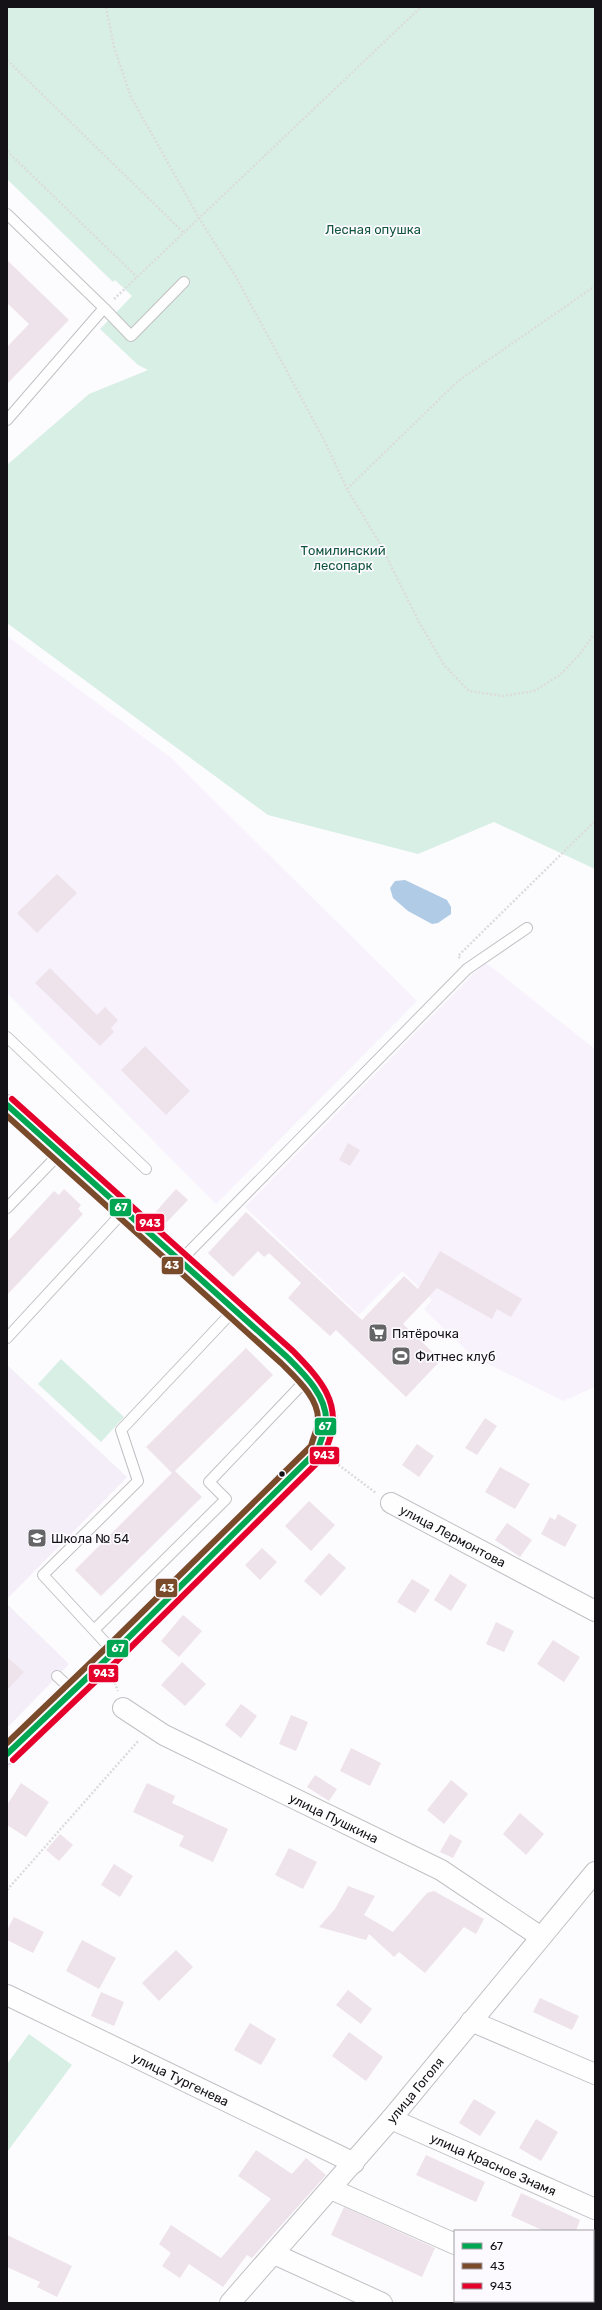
<svg xmlns="http://www.w3.org/2000/svg" width="602" height="2310" viewBox="0 0 602 2310" font-family="Rubik,sans-serif">
	<rect width="100%" height="100%" fill="#fcfbfe"/>
	<!-- built -->
	<path fill="#f8f2fd" d="M7,636L170,757L417,1001L216,1204L7,993Z
		M485,962L595,1049V1387L563,1401L472,1356L424,1309L432,1300L402,1271L359,1315L245,1207Z"/>
	<!-- education -->
	<path fill="#f4eef8" d="M7,1365L127,1477L7,1599Z
		M7,1604L69,1664L7,1728Z"/>
	<!-- green -->
	<path fill="#d8efe5" d="M7,7H595V869L494,822L418,854L268,815L7,623V465L89,394L148,370L138,365L100,329L132,296L115,280L113,282L7,179Z
		M61,1359L124,1417L101,1442L38,1384Z
		M29,2034L72,2065L7,2152V2064Z"/>
	<!-- water -->
	<path fill="#b0cbe6" d="M405,880L447,900L451,907V914L438,923L432,924L408,911L393,898L390,888L395,881Z"/>
	<!-- building -->
	<path fill="#eee3ea" d="M7,260L69,320L7,384V347L29,324L7,303Z
		M57,874L77,893L37,933L17,913Z
		M50,968L97,1015L105,1007L118,1020L111,1028L114,1032L100,1046L35,983Z
		M145,1046L190,1091L166,1115L121,1070Z
		M348,1143L360,1150L350,1166L339,1160Z
		M64,1189L81,1205L78,1209L83,1214L7,1295V1242L54,1191L59,1195Z
		M176,1189L188,1200L164,1225L153,1215Z
		M246,1212L362,1320L404,1276L418,1289L440,1251L522,1299L511,1317L497,1309L492,1319L437,1288L403,1324L441,1360L406,1397L336,1330L330,1336L288,1298L301,1283L269,1253L264,1257L258,1251L233,1277L208,1253Z
		M246,1348L273,1375L175,1471L202,1497L101,1596L75,1570L172,1473L146,1447Z
		M485,1418L497,1426L477,1455L465,1448Z
		M417,1444L434,1456L419,1477L402,1465Z
		M500,1467L530,1484L515,1509L485,1492Z
		M309,1501L335,1525L311,1551L285,1526Z
		M558,1514L577,1525L565,1547L541,1534L550,1517L555,1520Z
		M507,1523L532,1540L520,1557L495,1540Z
		M262,1548L277,1562L260,1580L245,1565Z
		M329,1553L346,1568L321,1596L304,1581Z
		M450,1574L467,1585L451,1611L434,1600Z
		M412,1579L430,1590L415,1613L397,1602Z
		M183,1615L202,1631L179,1657L161,1641Z
		M496,1622L514,1631L504,1652L486,1644Z
		M553,1640L580,1657L564,1682L537,1664Z
		M7,1657L24,1672L7,1690Z
		M182,1662L206,1684L185,1706L161,1685Z
		M241,1704L257,1716L241,1738L225,1725Z
		M291,1715L308,1722L296,1751L279,1744Z
		M351,1748L381,1763L370,1786L340,1771Z
		M315,1775L337,1789L329,1801L307,1787Z
		M451,1780L468,1794L444,1824L427,1810Z
		M21,1783L49,1802L26,1837L7,1825V1805Z
		M147,1783L175,1796L172,1803L228,1829L213,1862L179,1846L184,1836L133,1812Z
		M520,1813L544,1834L526,1855L503,1834Z
		M60,1834L73,1845L59,1861L46,1850Z
		M450,1834L462,1841L453,1858L440,1852Z
		M289,1848L317,1862L303,1889L275,1875Z
		M114,1864L133,1876L120,1897L101,1885Z
		M348,1886L375,1896L364,1915L393,1932L427,1893L434,1891L484,1919L476,1934L464,1927L425,1973L399,1952L394,1957L369,1934L366,1940L319,1927L335,1909Z
		M14,1917L44,1932L33,1953L7,1940V1930Z
		M82,1940L116,1958L99,1989L66,1971Z
		M176,1950L193,1967L159,2001L142,1983Z
		M348,1990L372,2009L361,2024L336,2005Z
		M101,1992L124,2002L114,2026L91,2016Z
		M540,1998L579,2016L572,2030L533,2012Z
		M250,2023L276,2039L261,2065L234,2050Z
		M349,2032L383,2057L366,2081L332,2056Z
		M474,2099L496,2112L480,2136L459,2123Z
		M536,2119L558,2132L541,2161L519,2148Z
		M256,2150L292,2174L306,2158L326,2175L252,2258L247,2255L223,2287L189,2264L180,2278L162,2266L171,2253L159,2244L171,2225L221,2258L271,2199L238,2176Z
		M426,2155L485,2182L476,2202L416,2175Z
		M521,2193L580,2220L576,2231H544L511,2216Z
		M344,2207L435,2248L422,2277L331,2235Z
		M7,2235L72,2266L57,2297L37,2287L40,2282L7,2267Z"/>
	<g fill="none" stroke-linecap="round" stroke-linejoin="round">
		<!-- service casing -->
		<g stroke="#c1c0c3" stroke-width="12">
			<path id="service" d="M7,214L104,308L7,420
				M104,308L131,336L184,282
				M7,1037L146,1169
				M7,1208L60,1153
				M180,1261L467,969L527,928
				M7,1338L124,1211
				M94,1630L226,1499L209,1482L308,1378
				M114,1652L43,1575L138,1481L121,1430L234,1310
				M57,1676L73,1691"/>
		</g>
		<!-- minor casing -->
		<g stroke="#c1c0c3" stroke-width="22">
			<g id="minor">
				<path d="M7,1105L287,1357C301,1371 330,1400 326,1423C325,1432 320,1441 318,1450L114,1652L7,1754"/>
				<path id="s1" d="M391,1503L595,1611"/>
				<path id="s2" d="M123,1708L164,1735L441,1870L541,1937"/>
				<path id="s3" d="M7,1995L354,2163"/>
				<path d="M471,2021L595,2074"/>
				<path id="s4" d="M391,2119L595,2209"/>
				<path d="M331,2189L455,2244"/>
				<path d="M274,2254L382,2303"/>
				<path id="s5" d="M230,2303L391,2119L595,1872"/>
			</g>
		</g>
		<!-- path -->
		<path stroke="#dcdcdc" stroke-width="2.5" stroke-dasharray="2 2" stroke-linecap="butt" d="M106,7L114,47L131,97L199,218L236,277L323,438L347,489L379,542L419,622L444,665L469,691L503,696L534,691L560,675L580,654L595,633
			M7,60L184,233
			M7,151L137,277
			M114,299L421,7
			M347,489L458,381L595,286
			M460,958L458,956L595,821
			M332,1460L376,1493
			M113,1679L118,1691
			M7,1890L139,1740"/>
		<!-- service -->
		<use href="#service" stroke="#fffeff" stroke-width="10"/>
		<!-- minor -->
		<use href="#minor" stroke="#fffeff" stroke-width="20"/>
		<!-- bus-1 casing -->
		<g stroke="#fcfaff" stroke-width="9">
			<path id="bus-1" d="M7,1105L287,1357C304,1374 328,1397 326,1423C325,1432 320,1441 318,1450L114,1652L7,1754"/>
		</g>
		<!-- bus-2 casing -->
		<g stroke="#fcfaff" stroke-width="9">
			<path id="bus-2" d="M7,1116L281,1363C296,1378 320,1399 318,1422C317,1430 313,1438 311,1446L108,1646L7,1743"/>
		</g>
		<!-- bus-3 casing -->
		<g stroke="#fcfaff" stroke-width="9">
			<path id="bus-3" d="M12,1099L293,1351C318,1377 343,1402 329,1441C327,1446 326,1451 324,1456L120,1658L13,1760"/>
		</g>
		<!-- bus-1 -->
		<use href="#bus-1" stroke="#00a651" stroke-width="6"/>
		<!-- bus-2 -->
		<use href="#bus-2" stroke="#7a4b2a" stroke-width="6"/>
		<!-- bus-3 -->
		<use href="#bus-3" stroke="#e4002b" stroke-width="6"/>
	</g>
	<!-- icons -->
	<defs>
		<g id="supermarket-square" transform="scale(1)"><rect x="-9" y="-9" width="18" height="18" rx="4" fill="#656467" stroke="#fcfaff"/><path d="M-6-5.5h2.5l.6 2H6L4.5 2H-2.5L-4.4-4H-6ZM-1.5 3.2a1.3 1.3 0 1 0 .1 0ZM3 3.2a1.3 1.3 0 1 0 .1 0Z" fill="#fff"/></g>
		<g id="stadium-square" transform="scale(1)"><rect x="-9" y="-9" width="18" height="18" rx="4" fill="#656467" stroke="#fcfaff"/><path d="M0-5a6.5 5 0 1 0 0 10a6.5 5 0 1 0 0-10ZM-3.5-1.8h7v3.6h-7Z" fill="#fff"/></g>
		<g id="school-square" transform="scale(1)"><rect x="-9" y="-9" width="18" height="18" rx="4" fill="#656467" stroke="#fcfaff"/><path d="M0-5L7-2L0 1L-7-2ZM-4 1L0 2.5L4 1V4Q0 6-4 4Z" fill="#fff"/></g>
	</defs>
	<g fill-rule="evenodd">
		<use href="#supermarket-square" x="378" y="1333"/>
		<use href="#stadium-square" x="401" y="1356"/>
		<use href="#school-square" x="37" y="1538"/>
	</g>
	<!-- markers -->
	<circle fill="#141216" stroke="#fcfaff" stroke-width="1.5" cx="282" cy="1474" r="3.5"/>
	<g text-anchor="middle" stroke-width="3.5" stroke-linejoin="round" paint-order="stroke">
		<!-- park labels -->
		<g font-size="13" fill="#10553c" stroke="#fcfaff">
			<text x="373" y="234">Лесная опушка</text>
			<text x="343" y="555">Томилинский<tspan x="343" dy="15">лесопарк</tspan></text>
		</g>
		<!-- poi labels -->
		<g font-size="13" fill="#141216" stroke="#fcfaff" text-anchor="start">
			<text x="392" y="1338">Пятёрочка</text>
			<text x="415" y="1361">Фитнес клуб</text>
			<text x="51" y="1543">Школа № 54</text>
		</g>
		<!-- street labels -->
		<g font-size="13" fill="#141216" stroke="#fcfaff">
			<text dy="5" stroke="none"><textPath href="#s1" startOffset="70">улица Лермонтова</textPath></text>
			<text dy="5" stroke="none"><textPath href="#s2" startOffset="238">улица Пушкина</textPath></text>
			<text dy="5" stroke="none"><textPath href="#s3" startOffset="193">улица Тургенева</textPath></text>
			<text dy="5" stroke="none"><textPath href="#s5" startOffset="282">улица Гоголя</textPath></text>
			<text dy="5" stroke="none"><textPath href="#s4" startOffset="112">улица Красное Знамя</textPath></text>
		</g>
	</g>
	<g stroke="#fcfaff" stroke-width="1.5">
		<rect x="109" y="1198" width="23" height="19" rx="4" fill="#00a651"/>
		<rect x="135" y="1213" width="30" height="19" rx="4" fill="#e4002b"/>
		<rect x="161" y="1256" width="23" height="19" rx="4" fill="#7a4b2a"/>
		<rect x="314" y="1417" width="23" height="19" rx="4" fill="#00a651"/>
		<rect x="309" y="1446" width="31" height="19" rx="4" fill="#e4002b"/>
		<rect x="155" y="1578" width="23" height="20" rx="4" fill="#7a4b2a"/>
		<rect x="106" y="1639" width="23" height="19" rx="4" fill="#00a651"/>
		<rect x="88" y="1664" width="31" height="19" rx="4" fill="#e4002b"/>
	</g>
	<g font-size="11" text-anchor="middle" font-weight="bold" fill="#fff">
		<text x="121" y="1211">67</text>
		<text x="150" y="1227">943</text>
		<text x="172" y="1269">43</text>
		<text x="325" y="1430">67</text>
		<text x="324" y="1459">943</text>
		<text x="167" y="1592">43</text>
		<text x="118" y="1652">67</text>
		<text x="104" y="1677">943</text>
	</g>
	<!-- border -->
	<rect width="602" height="2310" fill="none" stroke="#141216" stroke-width="16"/>
	<!-- legend -->
	<rect x="454" y="2230" width="140" height="72" fill="#fcfaff" stroke="#9f9da2"/>
	<rect x="462" y="2243" width="20" height="6" fill="#00a651" stroke="#9f9da2"/>
	<text x="490" y="2250" font-size="12" fill="#141216">67</text>
	<rect x="462" y="2263" width="20" height="6" fill="#7a4b2a" stroke="#9f9da2"/>
	<text x="490" y="2270" font-size="12" fill="#141216">43</text>
	<rect x="462" y="2283" width="20" height="6" fill="#e4002b" stroke="#9f9da2"/>
	<text x="490" y="2290" font-size="12" fill="#141216">943</text>
</svg>
